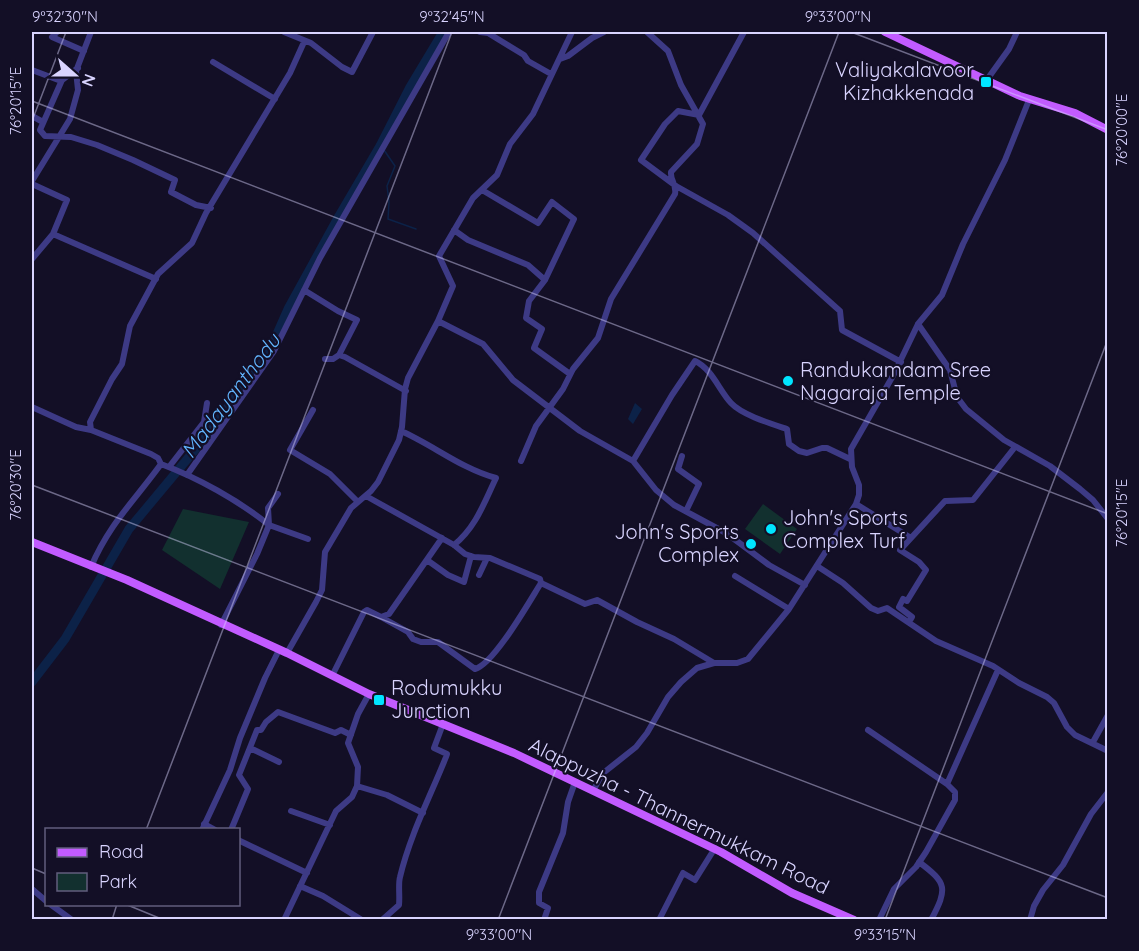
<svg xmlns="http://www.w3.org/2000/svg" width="1139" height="951" viewBox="0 0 1139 951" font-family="Quicksand,sans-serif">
	<rect width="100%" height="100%" fill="#130f26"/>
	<!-- green -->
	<path fill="#12302f" d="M763,504L797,529L780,554L745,529Z
		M183,509L249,522L220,589L162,550Z"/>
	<!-- water -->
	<path fill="#0c2248" d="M635,403L642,409L633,424L628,419Z"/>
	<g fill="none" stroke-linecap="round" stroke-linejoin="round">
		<!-- stream -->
		<path stroke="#0c2248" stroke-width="1.5" d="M384,150L395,166L387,186L389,202L388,219L416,229"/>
		<!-- river -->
		<path stroke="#0c2248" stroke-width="9" d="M32,682L65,639L129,529L209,433L234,398L253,376L269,352L288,309L339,216L380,146L410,87L443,32"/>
		<!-- minor -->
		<path stroke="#3d3a85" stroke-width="6" d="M57,32L52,37L84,51
			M284,32L311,43L342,67L352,72L373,32
			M480,32L488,33L524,55L528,61L551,74
			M572,32L533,114L510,144L497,175L473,198L439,256L453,286L438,321L483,344L513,380L580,431L633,461L656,490L674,505L726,533L769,565L805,585
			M744,32L699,115L678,111L665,124L641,160L676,186L728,215L753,233L840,311L842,330L901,362
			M560,59L568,56L592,38L604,32
			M213,62L275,99
			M78,68L62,80L40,130L45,136L71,137L97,145L133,160L175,180L171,192L196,205L211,208
			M32,70L61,81
			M986,81L1009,49L1017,32
			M32,116L43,122
			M32,181L70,119L78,90L76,71L91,32
			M32,184L67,200L53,234
			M482,190L538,223L552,202L574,219L545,280L529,301L526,318L542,329L534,348L570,374
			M454,230L468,240L528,265L545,280
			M32,259L53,234L156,279
			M304,290L338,311L357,320L339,355
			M918,324L950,370L957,397L966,409L1004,440L1050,466L1080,489L1093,500L1108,519
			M325,359H333L339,355L345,357L406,391
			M32,407L76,427L91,430
			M313,410L290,450L330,474L357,501
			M401,431C433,445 462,469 496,478C484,503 476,527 454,545
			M682,456L678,469L699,484L686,511
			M521,461L536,426L563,389L573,369L598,338L611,299L675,194C677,185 670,180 671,172L697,144L703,124L681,85L668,51L647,32
			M633,461L672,395L695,361C712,369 719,390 731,403C742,415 772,424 787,429L789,444L799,451L807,453L822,448H827L850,459
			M161,464C198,478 238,500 269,525L257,554L221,625
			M169,467L204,422L207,403
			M187,475L274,351L320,258L449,32
			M278,494L268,508L269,525L308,539
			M366,496L454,545L465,554L474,557L490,558L540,579L541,583C529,602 494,664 475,669L438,642H421L413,639L408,632L381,617
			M856,504L911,538
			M427,560L448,575L464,582L471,556
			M817,566L843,583L871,608L878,611L887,608L936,641L993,666L1019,683L1047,697L1054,703L1067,727L1075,735L1108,751
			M91,567C109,524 135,500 161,464L158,458L151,454L91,430L90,422L112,379L122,364L130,326L158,274L192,243L206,213L290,73L304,42
			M479,575L487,558
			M735,576L789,609
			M541,583L585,604L597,600L637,622L674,639L714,663
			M909,622L912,617L899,607L903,599L907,601L926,570L919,562L900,550L945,501L973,500L1015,447
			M287,653L316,602L322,590L325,552L351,508L371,491L378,482L399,440L402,427L405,389L408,378L438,321
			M332,676L364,612L367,610L381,617L389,614L442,538
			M868,730L947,784
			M1093,742L1108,715
			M250,748L279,762
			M357,786L387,795L423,813
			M593,791L602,774L636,747L647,733L668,697L681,682L697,668L714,663H737L748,659L789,609L856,504L859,495V485L852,467L851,449L894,374L918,324L942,295L963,244L1005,160L1029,100
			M291,811L330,825
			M204,824L215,830
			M202,830L230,770L240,738L265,678L279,650
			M231,830L248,789L239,775L257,730H261L266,722L278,712L335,733L341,730L351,735
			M238,840L307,873
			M919,862C947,883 948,888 931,920
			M300,886L323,896L362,920
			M32,889L46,901
			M50,904L72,920
			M284,920L336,811L352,797L357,786L358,767L348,743L358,714L369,694
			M382,920L399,905C400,896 398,884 400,877C410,835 430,797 446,757L447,754L434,748L443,724
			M544,920L548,908L539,903V892L563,833L568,802L575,782
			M659,920L683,873L695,880L715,848
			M879,920L894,889L916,867L926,852L955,800V792L947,784L998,670
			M1030,920L1034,906L1043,890L1063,865L1091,814L1108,792"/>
		<!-- major -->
		<path stroke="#c25bff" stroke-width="8" d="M885,32L1020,96L1075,113L1108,130
			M32,542L127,580L287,653L369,694L514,753L721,852L792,893L854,920"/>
	</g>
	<!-- ticks -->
	<path fill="none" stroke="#d9d4ff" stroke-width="1.5" stroke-opacity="0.45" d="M851,32L1108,130M32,101L1108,514M32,121L66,32M32,485L1108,898M146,830L452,32M32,868L46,874M125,904L164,920M112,920L117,904M498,920L839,32M885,920L1108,339"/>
	<!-- markers -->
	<g fill="#00e5ff" stroke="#130f26" stroke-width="2">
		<rect x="980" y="76" width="12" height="12" rx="3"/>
		<circle cx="788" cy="381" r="6"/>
		<circle cx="771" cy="529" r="6"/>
		<circle cx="751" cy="544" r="6"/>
		<rect x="373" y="694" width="12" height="12" rx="3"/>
	</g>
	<g text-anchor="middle" stroke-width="4.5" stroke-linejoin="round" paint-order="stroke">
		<!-- poi labels -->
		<g font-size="20" fill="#d9d4ff" stroke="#130f26" text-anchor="start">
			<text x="974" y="77" text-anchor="end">Valiyakalavoor<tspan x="974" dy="23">Kizhakkenada</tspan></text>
			<text x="800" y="377">Randukamdam Sree<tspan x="800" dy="23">Nagaraja Temple</tspan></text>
			<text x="783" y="525">John's Sports<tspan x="783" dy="23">Complex Turf</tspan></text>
			<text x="739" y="539" text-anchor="end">John's Sports<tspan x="739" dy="23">Complex</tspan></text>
			<text x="391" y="695">Rodumukku<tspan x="391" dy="23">Junction</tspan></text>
		</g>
		<!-- street labels -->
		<g font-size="20" fill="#d9d4ff" stroke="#130f26">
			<text transform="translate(679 816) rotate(26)" y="7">Alappuzha - Thannermukkam Road</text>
		</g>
		<!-- water labels -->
		<g font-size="21" font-style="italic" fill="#62b6ff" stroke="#130f26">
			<text transform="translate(231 396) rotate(-53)" y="7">Madayanthodu</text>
		</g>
	</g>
	<!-- border -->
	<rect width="1139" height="951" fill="none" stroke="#130f26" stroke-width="66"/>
	<!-- legend -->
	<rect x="45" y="828" width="195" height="78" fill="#130f26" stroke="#625e7d" stroke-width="1.5"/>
	<rect x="57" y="848" width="30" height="9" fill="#c25bff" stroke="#625e7d" stroke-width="1.5"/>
	<text x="99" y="858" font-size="18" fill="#d9d4ff">Road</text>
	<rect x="57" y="873" width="30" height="18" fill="#12302f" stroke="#625e7d" stroke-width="1.5"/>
	<text x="99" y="888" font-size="18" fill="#d9d4ff">Park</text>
	<!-- north arrow -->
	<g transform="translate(75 75) rotate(111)" stroke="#130f26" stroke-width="4.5" paint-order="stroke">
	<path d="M0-4.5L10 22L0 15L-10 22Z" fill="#d9d4ff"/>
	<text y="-9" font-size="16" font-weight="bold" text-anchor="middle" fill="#d9d4ff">N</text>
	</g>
	<rect x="33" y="33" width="1073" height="885" fill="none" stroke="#d9d4ff" stroke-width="2"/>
	<g font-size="15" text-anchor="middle" fill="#d9d4ff">
		<text x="65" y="22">9°32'30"N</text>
		<text x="452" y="22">9°32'45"N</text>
		<text x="838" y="22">9°33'00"N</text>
		<text transform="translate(16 101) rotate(-90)" y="5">76°20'15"E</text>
		<text transform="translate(1122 130) rotate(-90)" y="5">76°20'00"E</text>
		<text transform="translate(16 485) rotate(-90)" y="5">76°20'30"E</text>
		<text transform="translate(1122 513) rotate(-90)" y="5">76°20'15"E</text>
		<text x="499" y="940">9°33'00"N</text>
		<text x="885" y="940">9°33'15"N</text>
	</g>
</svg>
